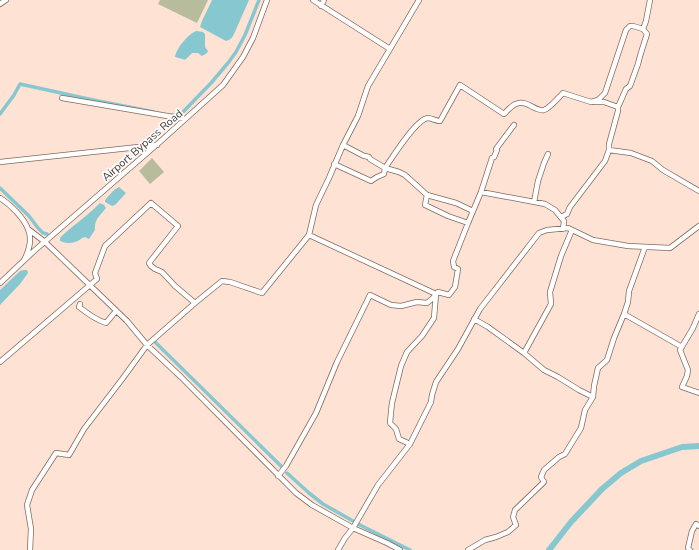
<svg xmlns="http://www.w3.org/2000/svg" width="699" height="550" viewBox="0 0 699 550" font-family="'Nunito Sans',sans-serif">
	<rect width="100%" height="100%" fill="#fee2d4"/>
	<!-- green -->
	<path fill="#b6bc9c" d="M160,0H208L197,23L158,4Z
		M152,158L164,172L150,184L139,171Z"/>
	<!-- water -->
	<path fill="#87c7cf" d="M212,0H249L234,34C232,38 230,40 226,41L200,27L202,21Z
		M196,31L203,32L205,34V47L208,51L207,53L202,56L198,53H192C183,62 188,60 175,57C176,49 188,34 196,31Z
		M119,187L126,193L115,205L112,206L105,202V200L114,190Z
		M100,203L104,205L106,208C100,216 94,219 95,230L89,239L85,237C81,238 79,241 75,242C70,244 65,243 60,241V238C63,234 68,231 72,227C82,219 91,212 100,203Z
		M24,270H27L28,273L20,284L0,305V290L20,271Z"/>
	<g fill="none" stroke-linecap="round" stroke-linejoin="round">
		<!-- canal -->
		<path stroke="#87c7cf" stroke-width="3.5" d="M0,114L14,95L20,84L93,100L154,112
			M172,115H179L181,114L211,83L228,63L236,52L245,35L259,0
			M0,188L29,216L38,228L43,233L47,234
			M154,341L282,467
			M287,473L309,493L323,504L353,521
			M358,524L410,550"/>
		<!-- river -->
		<path stroke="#87c7cf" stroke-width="6" d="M549,550L571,522L602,489L621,473L641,461L682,447L699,446"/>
		<!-- minor casing -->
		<g stroke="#836a5d" stroke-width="6">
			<path id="minor" d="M313,0L390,49
				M0,4L6,0
				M321,6L324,0
				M62,98L185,119
				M595,102H604L618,107
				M343,145L364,156H365L369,157L370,159L385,168C392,158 416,119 428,118C431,118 436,121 440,121L460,85L504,114C507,111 512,105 516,104C527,99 535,112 544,110C550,108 558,98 563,93L591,102L598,100L605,93L626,30L630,26H633L643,29L646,21L650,0
				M609,150L631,153L652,161L663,170L699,191
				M0,162L157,145
				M481,192L492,158L494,157L497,150L496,149L514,125
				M427,195L456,203L473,211
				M0,198C10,204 24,218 28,229C32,239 29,251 24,260
				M534,202L538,181L544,163L548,154
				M561,217L567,214L570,207L605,161L609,150V144L618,111V107L626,89L630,86L638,64L640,56L647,34L643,29
				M468,223L481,192L545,204L555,210L564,221L563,229
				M28,229L45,242L127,321L147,345L181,377L296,493L312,505L353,528L387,543L400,550
				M309,235L436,294L434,318L422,336L407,352L401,366L392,403L391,412L390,423L396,429L399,439L410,444
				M0,283L34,251L162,140L223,85L243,57L253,38L267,0
				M195,303L222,281L230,282L262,293L309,235L316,205L329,178L343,145L358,116L368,86L419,0
				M80,304L79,307C88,314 96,320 106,323L116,311
				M624,314L682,347
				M699,314L693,328L680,350L688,370L687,376L682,387L699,393
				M474,319L488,327L524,353L551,304L550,292L561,256L572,230
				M524,353L544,370L558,377L579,390L593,397
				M0,362L97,279L95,273L105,246L151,203L178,226L149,263L151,266L155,269L162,272L175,286L195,303L147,345L123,378L84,429L69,455L56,453L32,490L27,505L31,529L30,550
				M278,476L286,466L316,413L337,362L370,295L391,305L401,306L417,302L427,303L433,298L438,292L449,295L455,287L458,269L454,267L453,261L468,223L448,216L425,205L427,195L405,175L399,172L385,168L384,174L377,177L371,181L334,164
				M338,550L345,538L353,528L378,485L410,444L431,402L432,395L436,382L458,349L480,309L539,233L547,230L568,228L593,240L628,246L670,248L699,226
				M468,550L485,540L496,537L508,532L516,525L513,517L515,510L544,482L541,477L544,470L559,457L565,454L581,428L585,410L593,397L594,386L598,368L607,360L614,338L624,314L628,302L629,291L645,247
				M690,550L688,548L692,531L696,524L699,526"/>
		</g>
		<!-- minor -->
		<use href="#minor" stroke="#fff" stroke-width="4.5"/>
	</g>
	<g text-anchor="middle" stroke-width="3.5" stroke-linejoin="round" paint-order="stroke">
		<!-- street labels -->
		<g font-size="11" fill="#443934" stroke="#fff">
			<text transform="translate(142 145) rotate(-41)" y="4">Airport Bypass Road</text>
		</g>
	</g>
</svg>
